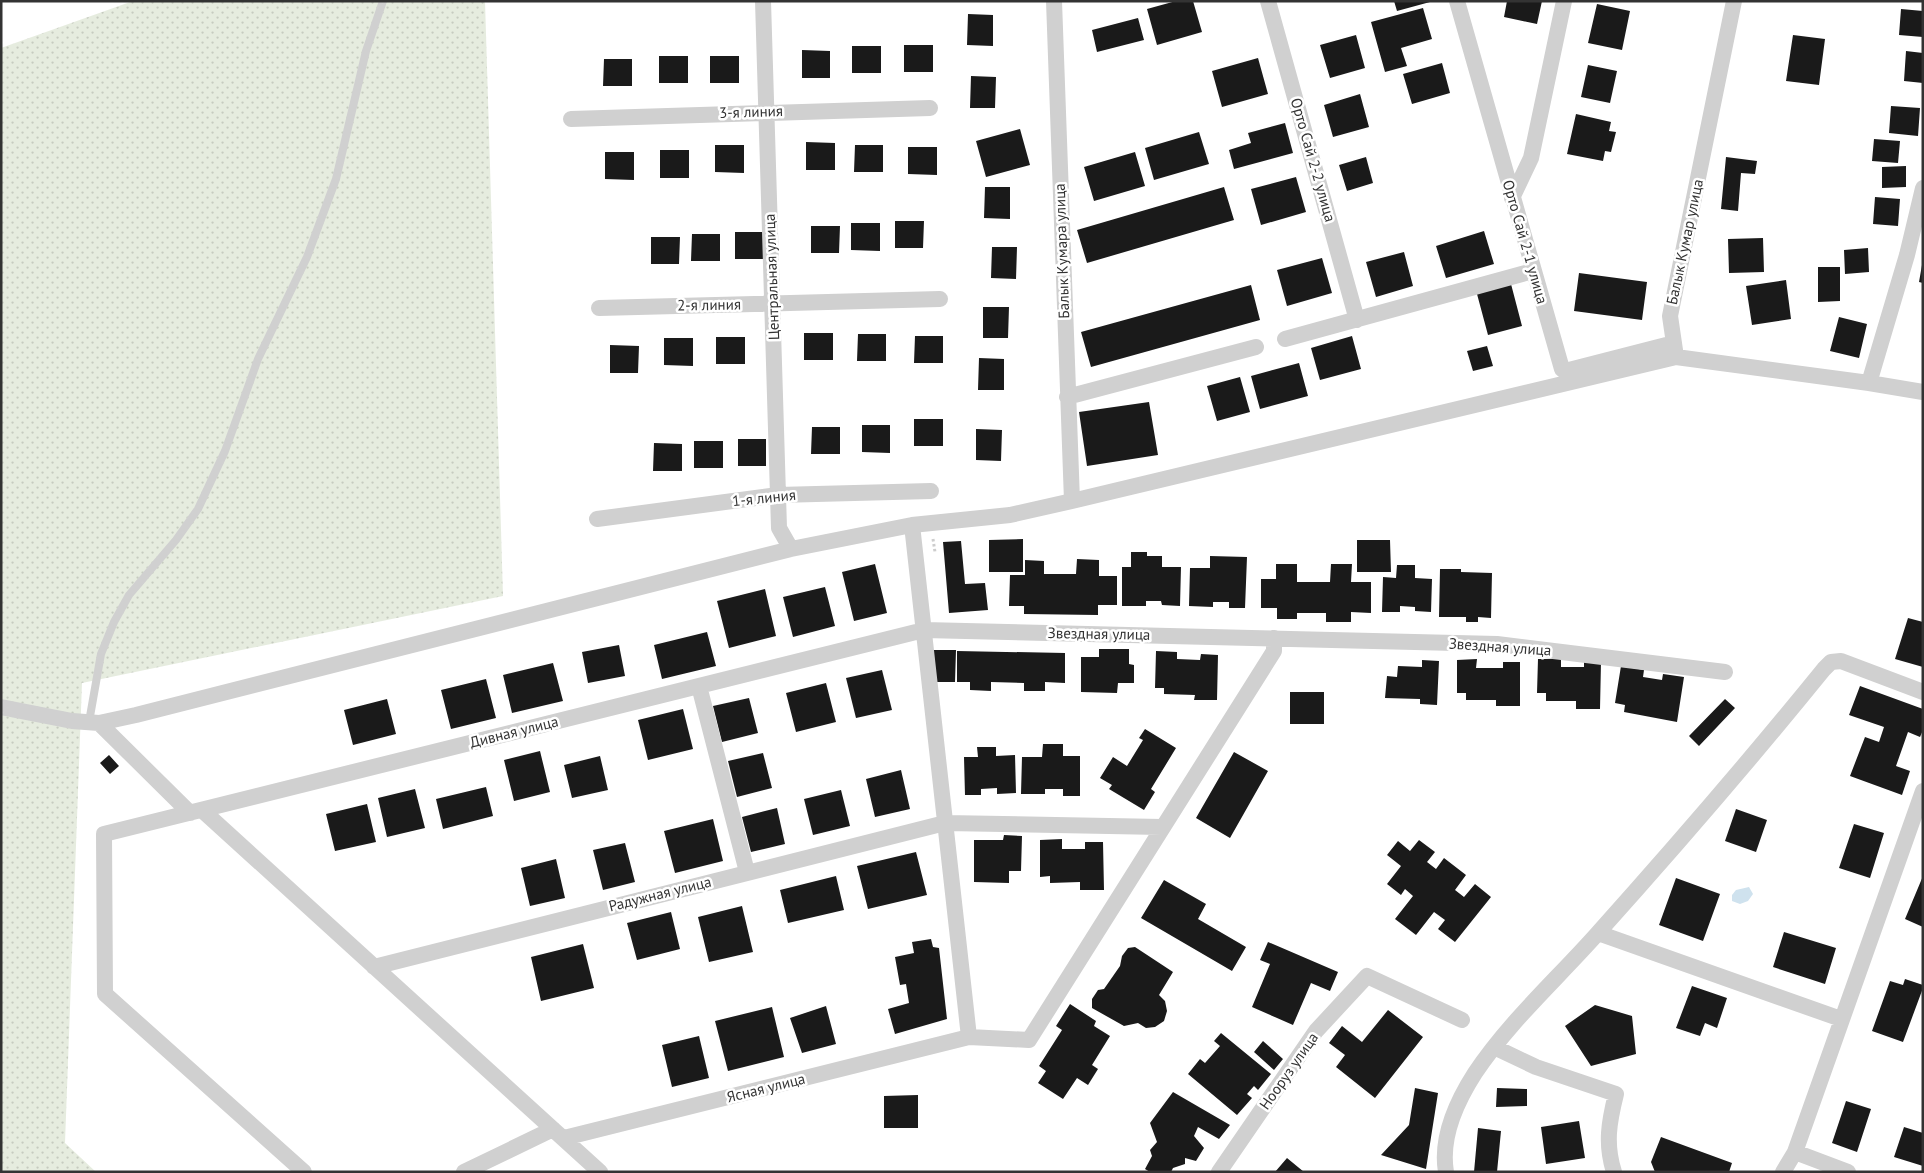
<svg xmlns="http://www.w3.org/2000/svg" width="1924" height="1173" viewBox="0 0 1924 1173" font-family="'PT Sans',sans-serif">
	<defs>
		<pattern id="grass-dots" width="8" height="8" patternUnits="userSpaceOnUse" patternTransform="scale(1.25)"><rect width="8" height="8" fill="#e6ecdf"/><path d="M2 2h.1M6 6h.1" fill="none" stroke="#c6cbc0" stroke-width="1.8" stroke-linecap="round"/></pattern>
	</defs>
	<rect width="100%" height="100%" fill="#fff"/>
	<!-- grass -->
	<path fill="url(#grass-dots)" d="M133,1H485L503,596L82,683L65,1143L96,1172H1V48Z"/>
	<!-- water -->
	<path fill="#cfe2ee" d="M1749,887L1753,894L1748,901L1740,904L1732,901V895L1736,890Z"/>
	<!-- building -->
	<path fill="#1a1a1a" d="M1176,1H1193L1202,32L1157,45L1147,9Z
		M1394,1H1430V2L1397,11Z
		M1507,1H1542L1537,24L1504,17Z
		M1597,4L1630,11L1622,50L1588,43Z
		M1423,8L1432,39L1401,48L1407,66L1385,72L1371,22Z
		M1901,9L1923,11V37L1899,35Z
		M968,14L993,15V46L967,45Z
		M1138,18L1144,40L1097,52L1092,30Z
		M1356,35L1365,68L1330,78L1320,45Z
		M1793,35L1825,39L1819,85L1786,81Z
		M904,45H933V72H904Z
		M852,46H881V73H852Z
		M802,50L830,51V78H802Z
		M1906,51L1923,53V83L1904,81Z
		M659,56H688V83H659Z
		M710,56H739V83H710Z
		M1258,58L1268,94L1222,107L1212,71Z
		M604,59H632V86H603Z
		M1442,63L1450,93L1412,104L1403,74Z
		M1588,65L1617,71L1610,103L1581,97Z
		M971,76L996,77L995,108H970Z
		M1360,94L1369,127L1333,137L1324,105Z
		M1891,106L1920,108L1918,136L1889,133Z
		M1576,114L1611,122L1609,131L1616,132L1611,152L1605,151L1603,161L1567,154Z
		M1285,123L1293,153L1234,169L1229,150L1251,143L1248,133Z
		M1020,129L1030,165L986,177L976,141Z
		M1199,132L1209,164L1154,180L1145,148Z
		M1874,139L1900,141L1898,163L1872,161Z
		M806,142L835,143V170H806Z
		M715,145H744V173L715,172Z
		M855,145H883V172H854Z
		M908,147H937V175L908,174Z
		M660,150H689V178H660Z
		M605,152H634V180L605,179Z
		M1135,152L1145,186L1094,201L1084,167Z
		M1366,157L1373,183L1347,191L1339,165Z
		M1726,157L1757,161L1755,174L1741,173L1738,211L1721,209Z
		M1906,166V187L1882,188V167Z
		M1296,177L1306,212L1261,225L1251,189Z
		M985,187H1010V219L984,218Z
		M1224,187L1234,220L1087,263L1077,230Z
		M1875,197L1900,199L1898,226L1873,224Z
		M895,221H924L923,248H895Z
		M851,223H880V251L851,250Z
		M811,226H840L839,253H811Z
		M1484,231L1494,264L1446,278L1436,246Z
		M735,232H764V259H735Z
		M692,234H720V261H691Z
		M651,237H680L679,264H651Z
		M1763,238L1764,272L1729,273L1728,239Z
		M992,247H1017L1016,279L991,278Z
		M1868,248L1869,272L1845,274L1844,250Z
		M1404,252L1413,286L1376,297L1366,262Z
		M1322,258L1332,293L1287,306L1277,270Z
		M1922,265H1923V283L1919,282Z
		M1818,267H1840V301L1818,302Z
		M1579,273L1647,282L1642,320L1574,311Z
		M1786,280L1791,319L1752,325L1746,286Z
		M1511,284L1522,326L1488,335L1477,294Z
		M1251,285L1260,320L1091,367L1081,332Z
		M983,307H1009L1008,338H983Z
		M1839,317L1867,324L1859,358L1830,351Z
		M804,333H833V360H804Z
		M858,334H886V361H857Z
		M915,336H943V363H914Z
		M1352,336L1361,369L1320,380L1311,348Z
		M716,337H745V364H716Z
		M664,338H693V366L664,365Z
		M610,345L639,346L638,373H610Z
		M1487,346L1493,366L1473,371L1467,351Z
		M979,358L1004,359V390H978Z
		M1299,363L1308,396L1260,409L1251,376Z
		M1240,377L1250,412L1217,421L1207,386Z
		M1149,402L1158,455L1087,466L1079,412Z
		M914,419H943V446H914Z
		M862,425H890V453L862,452Z
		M812,427H840V454H811Z
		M976,429L1002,430L1001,461L976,460Z
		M738,439H766V466H738Z
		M694,441H723V468H694Z
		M654,443L682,444V471H653Z
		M1023,539V572H989V540Z
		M1357,540H1390L1391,572H1357Z
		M961,541L965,584L985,583L988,610L949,613L943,542Z
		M1131,552H1147V556H1162V567H1181L1180,606L1162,605L1161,601H1146V606H1122V567H1131Z
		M1210,556L1247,557L1245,608H1229V602H1213V607L1189,606L1190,568H1210Z
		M1077,559L1099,560V576H1117V605H1098V615L1024,614V606H1009L1010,575H1025V560L1044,561V574H1076Z
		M875,564L887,613L854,621L842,572Z
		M1276,564H1297V582H1330L1331,564H1352L1351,582H1371V613L1351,612V622H1326V613H1297V619H1277V608H1261V579H1276Z
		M1397,565H1415V578L1432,579L1431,612L1415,611V607L1400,606V612H1382L1383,577L1396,578Z
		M1440,569H1461V572L1492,573L1491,618L1478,617V622H1466V617H1439Z
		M825,587L835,626L793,637L783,597Z
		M765,589L776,636L729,648L717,601Z
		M1908,618L1923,622V667L1895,659Z
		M707,632L716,666L662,679L654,645Z
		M619,645L625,676L588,683L582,652Z
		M1099,649H1129V664L1134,665V683H1118L1117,693L1081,692V657H1099Z
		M929,650H956L955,682H929Z
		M957,651L1065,653V683L1045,682V691H1024V683L991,682V691L970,690V682H957Z
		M1156,651L1177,652V659L1200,660L1201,654L1218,655L1217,700H1194L1195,695L1164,694V688H1155Z
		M1477,659L1476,668H1503V662H1520V706H1496V700H1466V693H1457V660Z
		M1538,659H1561V667H1584V661L1601,662L1600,709H1576V701H1546V693H1537Z
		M1422,660L1439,661L1437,705L1420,704V699L1385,698L1387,676L1397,677L1398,666L1422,667Z
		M553,663L563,701L512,713L503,675Z
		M1621,666L1644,670L1643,677L1662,680L1663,674L1684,677L1677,722L1624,712L1625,705L1615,703Z
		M882,670L892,710L856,718L846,678Z
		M486,679L496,718L451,729L441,690Z
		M826,683L836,722L796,732L786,693Z
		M1860,686L1923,709V730L1920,737L1908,732L1896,766L1910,771L1902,795L1850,776L1865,737L1879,742L1884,727L1849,715Z
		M1290,692H1324V724H1290Z
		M749,698L758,733L722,742L713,706Z
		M387,699L396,734L353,745L344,710Z
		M1725,699L1735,708L1699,746L1689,736Z
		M683,709L693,749L648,760L638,720Z
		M1145,729L1176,748L1151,789L1155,792L1144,810L1109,789L1112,785L1100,778L1113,757L1127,766L1143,740L1139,738Z
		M1043,744H1063V756H1080V796H1063V789H1045V794H1021L1022,757H1042Z
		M977,747H996V756L1015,755L1016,793L997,794V788L981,789V795H965L964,757H978Z
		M540,751L550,792L514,801L504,760Z
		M1234,752L1268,771L1230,838L1196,818Z
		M763,753L772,788L737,797L728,761Z
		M109,755L119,766L110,774L100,763Z
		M600,756L608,790L572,798L564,765Z
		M901,770L910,809L875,817L866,779Z
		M486,787L493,816L443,829L436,799Z
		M415,789L425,828L387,837L378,798Z
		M841,790L850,826L813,835L804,799Z
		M367,804L376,842L335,851L326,814Z
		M777,808L785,844L751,852L742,817Z
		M1736,809L1767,820L1756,852L1725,841Z
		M713,819L723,861L675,873L664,831Z
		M1854,824L1884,833L1870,878L1839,868Z
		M1004,835L1022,836L1021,871H1009V883L974,882V840H1003Z
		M1062,839V849H1085V842H1103L1104,890H1080V882L1050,883V876L1040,877V840Z
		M1419,840L1435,852L1427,862L1436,869L1444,858L1466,875L1455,890L1464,897L1475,884L1491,897L1455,942L1438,929L1445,920L1434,912L1416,935L1395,919L1413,896L1405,889L1401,895L1387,884L1401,866L1387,855L1398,841L1410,851Z
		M625,843L635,882L603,890L593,850Z
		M916,852L927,895L868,909L857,866Z
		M556,859L565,898L530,906L521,868Z
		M836,876L844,910L788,923L780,890Z
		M1923,876V927L1905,919Z
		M1676,878L1720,894L1703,941L1659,925Z
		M1164,880L1206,904L1198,919L1246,947L1232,971L1141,918Z
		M742,906L753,952L709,962L698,917Z
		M671,912L680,949L637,960L627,923Z
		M1784,932L1836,948L1825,984L1773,967Z
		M931,939L933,947L939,948L947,1019L895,1034L888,1009L909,1003L906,984L900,985L895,957L914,953L912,942Z
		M1268,942L1338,972L1330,991L1311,983L1293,1025L1252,1007L1270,964L1260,960Z
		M583,944L594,988L541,1001L531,957Z
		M1135,947L1173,972L1159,995L1165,1001L1167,1011L1164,1021L1155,1027L1146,1028L1138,1023L1124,1026L1092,1008V999L1098,990L1104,989L1120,966L1122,956L1128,948Z
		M1905,979L1923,985V988L1903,1042L1872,1031L1890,981L1903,985Z
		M1692,986L1727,998L1717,1028L1705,1023L1700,1036L1676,1028Z
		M1070,1004L1096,1021L1094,1026L1110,1036L1092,1065L1098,1069L1088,1085L1077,1078L1063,1099L1038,1083L1046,1071L1039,1066L1062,1030L1056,1026Z
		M1595,1005L1632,1016L1636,1054L1591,1066L1565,1026Z
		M826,1006L836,1044L802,1053L790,1018Z
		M772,1007L784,1057L728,1071L715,1021Z
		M1388,1010L1423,1037L1375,1098L1336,1067L1345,1055L1329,1043L1342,1026L1362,1042Z
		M1221,1033L1271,1074L1258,1090L1254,1086L1247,1094L1252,1098L1237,1115L1188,1074L1200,1059L1205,1063L1220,1046L1214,1041Z
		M699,1036L709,1078L672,1087L662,1045Z
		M1263,1041L1283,1059L1274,1070L1254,1052Z
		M1415,1088L1438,1093L1426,1169L1381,1155L1409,1125Z
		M1497,1088L1527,1089V1106L1496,1107Z
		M1173,1092L1230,1125L1219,1139L1198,1127L1194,1136L1204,1148L1196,1161L1185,1158V1164L1173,1168L1171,1172H1150L1145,1169L1152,1156L1150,1150L1157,1142L1150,1123Z
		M918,1095V1128H884V1096Z
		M1846,1101L1871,1109L1857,1152L1832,1143Z
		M1579,1121L1585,1158L1546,1164L1541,1127Z
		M1904,1127L1923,1133V1166L1894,1157Z
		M1478,1128L1501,1131L1497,1172H1474Z
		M1661,1137L1732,1163L1729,1172H1655L1651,1162Z
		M1287,1158L1304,1172H1275Z"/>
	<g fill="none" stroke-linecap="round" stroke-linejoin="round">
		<!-- path -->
		<path stroke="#cdcdcd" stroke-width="3" stroke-dasharray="2.5 2.5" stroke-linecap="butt" d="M933,539L935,552"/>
		<!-- service -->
		<path stroke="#d0d0d0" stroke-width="8" d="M89,722L101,654L114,622L129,595L176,540L198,509L225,451L258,359L307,257L336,179L366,51L383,1"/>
		<!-- minor -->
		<path stroke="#d0d0d0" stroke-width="16" d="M763,1L779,528L791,549
			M1054,1L1072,501
			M1268,1L1357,320
			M1457,1L1562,369L1565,371L1674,343
			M1734,1L1670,316L1676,357L1869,383L1923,392
			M571,119L930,108
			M1512,198L1531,158L1564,1
			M599,308L940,299
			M1285,339L1533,271
			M1869,383L1907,255L1923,188
			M1067,397L1256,347
			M597,519L778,495L931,491
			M912,525L969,1037
			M699,686L747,872
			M1,707L72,721L99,723L136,715L791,549L912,525L1010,515L1072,501L1676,357
			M99,723L190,813
			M202,810L600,1172
			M1598,933L1841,1019
			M374,967L945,823L1162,827
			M1494,1047L1536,1067L1616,1094C1609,1122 1605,1144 1614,1172
			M564,1138L969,1037L1029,1040L1274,651V638
			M1795,1152L1848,1172
			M304,1172L105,994L104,834L924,630L1497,644L1725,672
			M464,1172L553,1129
			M1219,1172L1316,1031L1367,976L1462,1020
			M1446,1172C1440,1137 1457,1101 1475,1073C1509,1022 1557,979 1597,934C1675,847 1751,759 1824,669L1831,662L1841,661L1923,692
			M1783,1172L1795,1152L1923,791"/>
	</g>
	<g text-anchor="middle" stroke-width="5" stroke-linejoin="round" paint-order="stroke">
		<!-- street labels -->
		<g font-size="15" fill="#333" stroke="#fff">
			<text transform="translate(751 112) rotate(-2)" y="5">3-я линия</text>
			<text transform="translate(1313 160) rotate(74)" y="5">Орто Сай 2-2 улица</text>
			<text transform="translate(1525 242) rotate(74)" y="5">Орто Сай 2-1 улица</text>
			<text transform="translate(1685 242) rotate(-78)" y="5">Балык Кумар улица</text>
			<text transform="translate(1062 251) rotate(-92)" y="5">Балык Кумара улица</text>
			<text transform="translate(772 277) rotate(-92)" y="5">Центральная улица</text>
			<text transform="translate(709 305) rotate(-1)" y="5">2-я линия</text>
			<text transform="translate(764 498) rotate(-6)" y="5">1-я линия</text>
			<text transform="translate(1099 634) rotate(1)" y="5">Звездная улица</text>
			<text transform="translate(1500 647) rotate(4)" y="5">Звездная улица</text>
			<text transform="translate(514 732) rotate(-14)" y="5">Дивная улица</text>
			<text transform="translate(660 894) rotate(-14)" y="5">Радужная улица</text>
			<text transform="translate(1289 1071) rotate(-55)" y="5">Нооруз улица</text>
			<text transform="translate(766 1088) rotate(-14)" y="5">Ясная улица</text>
		</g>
	</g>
	<!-- border -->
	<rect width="1924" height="1173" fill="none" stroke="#333333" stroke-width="5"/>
</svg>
